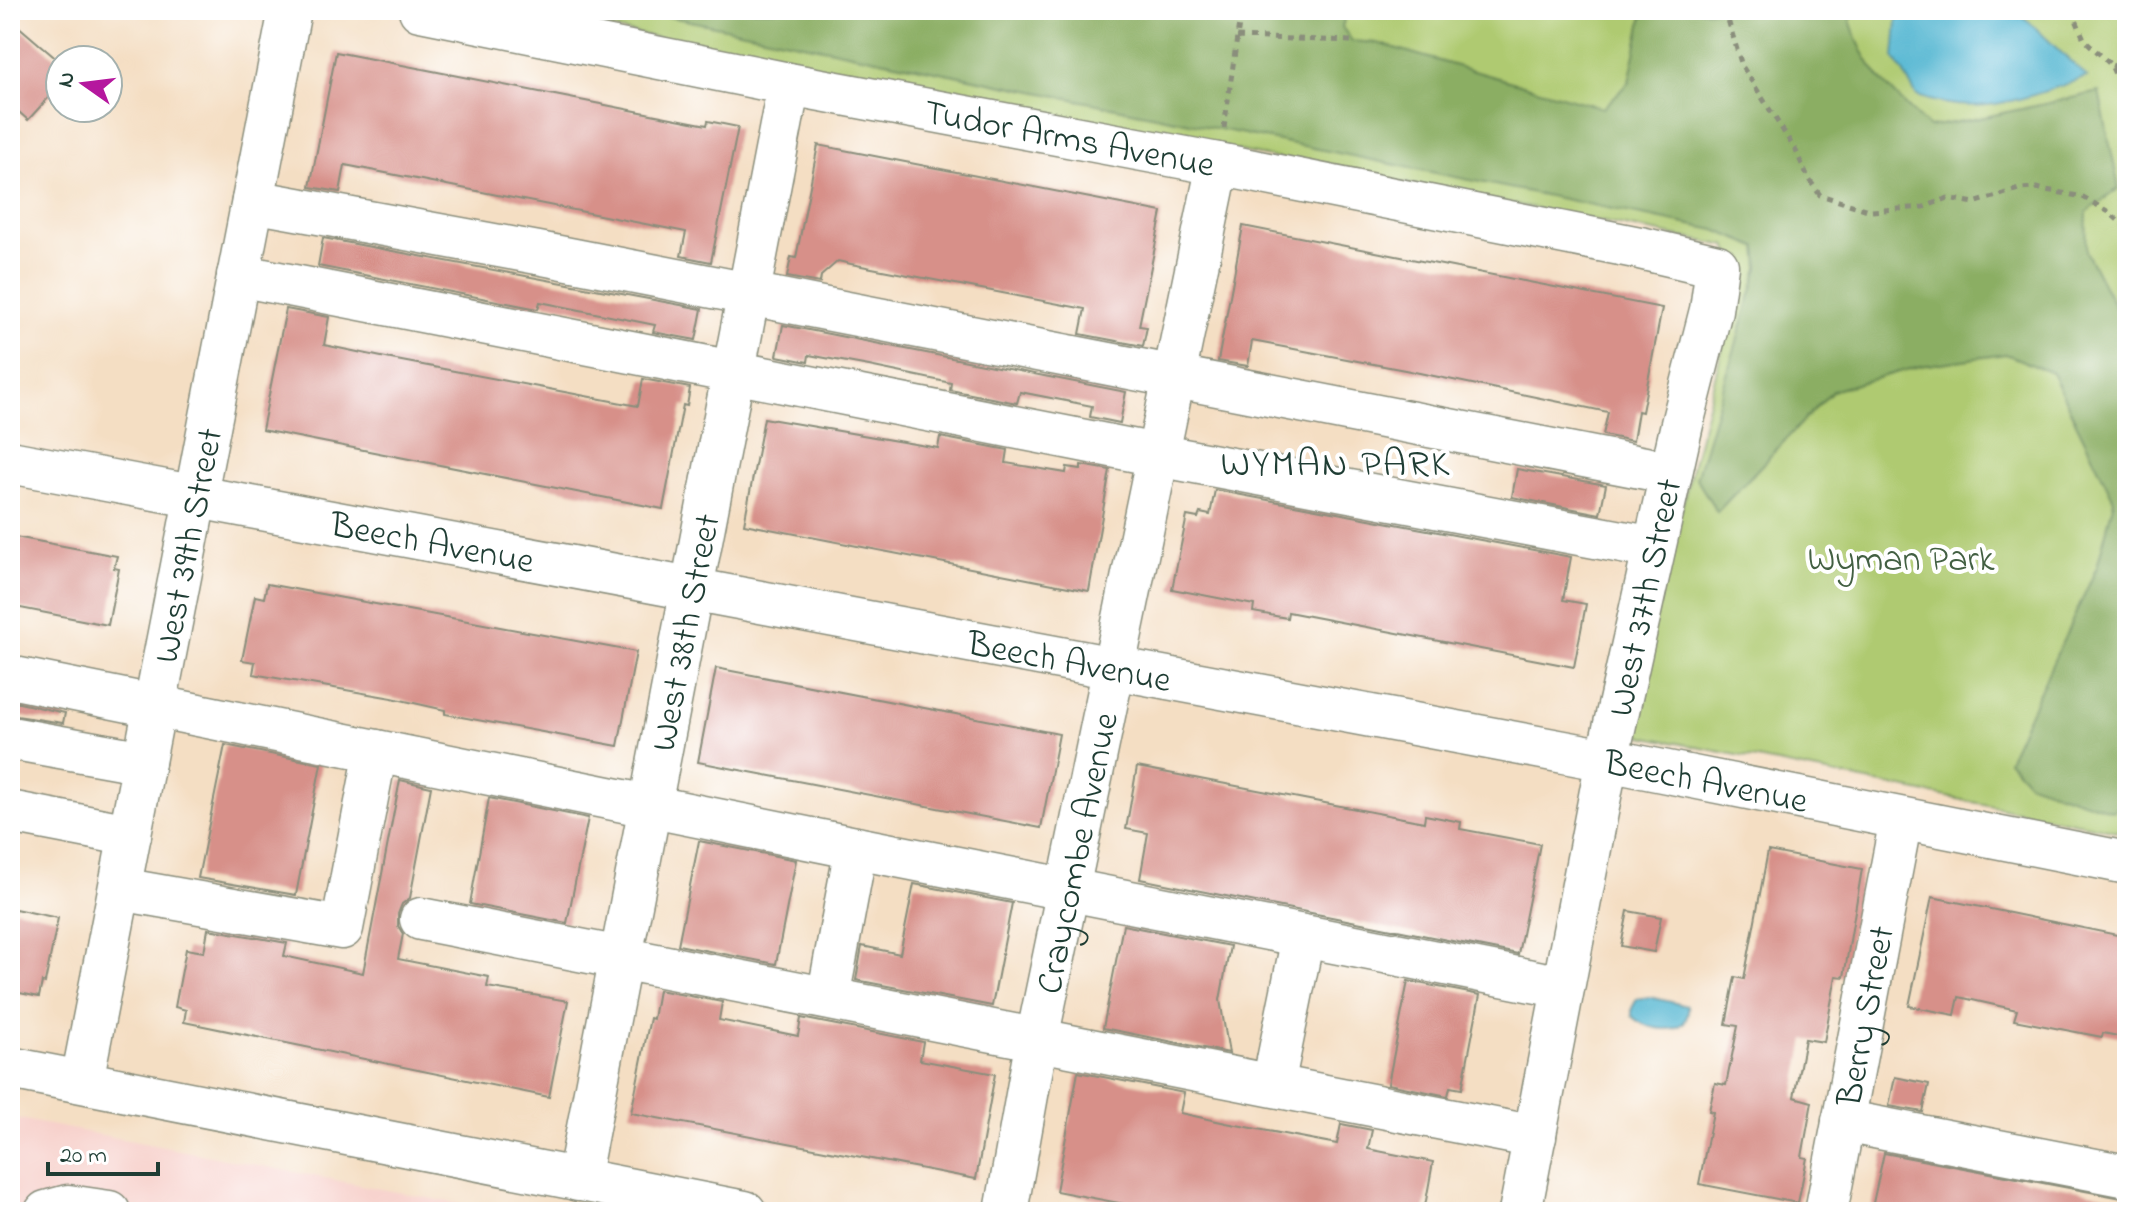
<svg xmlns="http://www.w3.org/2000/svg" width="2137" height="1222" viewBox="0 0 2137 1222" font-family="'Indie Flower',sans-serif">
	<rect width="100%" height="100%" fill="#fff"/>
	<filter id="ink" filterUnits="userSpaceOnUse"><feTurbulence type="fractalNoise" baseFrequency=".0125" numOctaves="2"/><feDisplacementMap in="SourceGraphic" scale="16" xChannelSelector="R" yChannelSelector="G"/><feConvolveMatrix kernelMatrix="1 2 1 2 8 2 1 2 1" color-interpolation-filters="sRGB"/></filter>
	<filter id="wash" filterUnits="userSpaceOnUse"><feTurbulence type="fractalNoise" baseFrequency=".006" numOctaves="4" result="noise"/><feDisplacementMap in="SourceGraphic" scale="32" xChannelSelector="R" yChannelSelector="G"/><feGaussianBlur stdDeviation="1.8" result="paint"/><feColorMatrix in="noise" values="0 0 0 0 0 0 0 0 0 0 0 0 0 0 0 0 0 1.4 0 .05"/><feComposite in="paint" operator="in"/></filter>
	<g filter="url(#wash)">
		<rect width="100%" height="100%" fill="#f4dec3"/>
		<!-- built -->
		<path fill="#f7d0cb" d="M10,1117L34,1122L501,1212H10Z"/>
		<!-- green -->
		<path fill="#afca71" stroke="#678452" stroke-width="2" d="M516,10H2127V833L1637,735L1627,723L1740,279L1727,246Z"/>
		<!-- forest -->
		<path fill="#8bae63" stroke="#55764c" stroke-width="2" d="M636,10H1347L1342,27L1352,41L1377,43L1603,108L1629,82L1644,10H1859L1850,20C1865,70 1892,93 1929,127L1980,118L2099,92L2119,188L2087,212L2086,251L2127,329V800L2112,811L2029,783L2008,760L2097,567L2114,500L2052,373L2006,354L1920,366L1832,391L1717,512L1696,478L1759,268L1757,247L1715,230Z"/>
		<!-- water -->
		<path fill="#52b6d1" stroke="#387a82" stroke-width="2" d="M1898,10H2021V14L2087,77C2027,97 1980,119 1917,96L1894,57Z
			M1650,997L1688,1006C1691,1040 1644,1030 1632,1016V1008L1637,999Z"/>
		<g id="blocks">
			<!-- building -->
			<path fill="#d79089" d="M10,19L60,62V85L28,120L10,104Z
				M336,52L707,125L708,121L738,127L711,262L681,256L686,232L345,165L340,192L310,187Z
				M818,145L1162,212L1139,326L1147,327L1143,346L1080,334L1085,309L851,264L838,261L821,276L820,283L787,277L791,257L796,258Z
				M1243,226L1662,308L1642,412L1638,411L1633,441L1603,435L1608,412L1405,370L1252,341L1248,366L1218,361Z
				M323,238L702,309L696,340L653,332L655,325L540,302L538,309L318,266Z
				M286,309L329,317L324,345L391,359L638,406L643,379L690,388L687,406L683,405L663,509L262,430Z
				M783,325L1126,392L1120,423L1090,417L1092,406L1020,392L1017,403L950,390L951,383L869,366L809,355L808,362L777,356Z
				M764,418L938,448L940,437L1008,450L1006,463L1066,473L1067,467L1081,469V465L1110,470L1089,591L744,524Z
				M1517,469L1606,485L1600,514L1512,497Z
				M1215,490L1571,557L1563,600L1586,604L1574,667L1288,612L1287,618L1253,612L1254,605L1172,589L1187,516L1198,518L1200,513L1210,515Z
				M10,536L117,556L114,568L119,569L108,625L10,606Z
				M267,584L636,652L618,746L445,714V710L392,698L253,674L255,662L242,660L255,596L264,598Z
				M716,668L1059,734L1041,828L698,762Z
				M10,701L65,713L63,723L10,715Z
				M225,745L321,764L296,895L198,878Z
				M1137,767L1424,822L1425,815L1461,822L1460,829L1540,844L1518,954L1140,879L1148,833L1126,829Z
				M400,780L431,787L410,898L402,904L398,914V926L403,934L398,959L489,977L487,987L568,1001L549,1097L184,1022L186,1010L175,1007L186,949L204,952L208,929L287,943L284,956L363,973Z
				M489,798L588,818L567,923L470,904Z
				M699,841L796,860L776,964L678,945Z
				M1768,851L1862,869L1844,977L1836,976L1824,1042L1805,1039L1794,1097L1812,1102L1802,1157L1807,1158L1798,1203L1699,1184L1713,1112L1709,1111L1715,1083L1726,1085L1738,1026L1726,1024L1735,977L1744,979Z
				M914,884L1012,903L992,1006L856,980L862,946L900,954Z
				M1932,897L2127,937V1038L2103,1033L2102,1037L2014,1020L2017,1010L1959,997L1955,1015L1909,1006Z
				M15,909L58,918L45,983L42,982L39,997L10,991V912L14,913Z
				M1628,911L1661,917L1654,952L1621,946Z
				M1123,925L1230,946L1220,1000L1229,1053L1103,1028Z
				M1408,981L1480,995L1462,1089L1450,1087L1448,1096L1388,1084Z
				M658,990L722,1002L719,1020L798,1036L801,1018L923,1042L920,1060L995,1074L976,1179L631,1113L650,1018L653,1019Z
				M1078,1072L1184,1093L1180,1113L1226,1123L1337,1144L1341,1124L1372,1130L1368,1149L1433,1162L1424,1212H1166L1056,1191Z
				M1895,1077L1929,1084L1923,1112L1889,1106Z
				M1884,1153L2127,1199V1212H1871Z"/>
		</g>
	</g>
	<g filter="url(#ink)">
		<use href="#blocks" fill-opacity="0" stroke="#8a8e7c" stroke-width="2"/>
		<g fill="none" stroke-linecap="round" stroke-linejoin="round">
			<!-- minor casing -->
			<g stroke="#8a8e7c" stroke-width="45">
				<g id="minor">
					<path id="s1" d="M420,10L789,84L1218,164L1640,248L1717,266L1711,310L1682,424L1607,760L1520,1212"/>
					<path d="M253,201L538,253L1671,473"/>
					<path d="M238,275L1157,455L1654,548"/>
					<path id="s2" d="M10,462L1607,760L2127,863"/>
					<path d="M10,677L856,848L1563,987"/>
					<path d="M10,738L144,762"/>
					<path d="M10,812L130,835"/>
					<path d="M120,889L342,928L376,751"/>
					<path d="M421,919L1535,1137"/>
					<path d="M828,998L856,848"/>
					<path d="M10,1068L745,1212"/>
					<path id="s3" d="M82,1081L290,10"/>
					<path d="M1273,1085L1303,937"/>
					<path d="M1843,1121L2127,1176"/>
					<path id="s4" d="M578,1180L789,84"/>
					<path d="M46,1212L68,1206L109,1212"/>
					<path id="s5" d="M1006,1212L1037,1039L1218,164"/>
					<path id="s6" d="M1826,1212L1901,819"/>
				</g>
			</g>
			<!-- path -->
			<path stroke="#8a8e7c" stroke-width="5" stroke-dasharray="6 6" stroke-linecap="butt" d="M1725,10L1742,66L1796,151L1808,178L1820,195L1871,211L1924,207L1948,198L1974,203L2019,189L2036,188L2083,197L2109,212L2127,228
				M2072,10L2084,39L2111,65L2127,101
				M1237,37L1352,41
				M2112,65L2127,70
				M1224,128L1241,10"/>
			<!-- minor -->
			<use href="#minor" stroke="#fff" stroke-width="42"/>
		</g>
	</g>
	<g text-anchor="middle" stroke-width="8" stroke-linejoin="round" paint-order="stroke">
		<!-- street labels -->
		<g font-size="36" fill="#1f3d34" stroke="#fff">
			<text dy="13" stroke="none"><textPath href="#s1" startOffset="662">Tudor Arms Avenue</textPath></text>
			<text dy="13" stroke="none"><textPath href="#s2" startOffset="430">Beech Avenue</textPath></text>
			<text dy="13" stroke="none"><textPath href="#s3" startOffset="546">West 39th Street</textPath></text>
			<text transform="translate(1643 597) rotate(-78)" y="13">West 37th Street</text>
			<text dy="13" stroke="none"><textPath href="#s4" startOffset="558">West 38th Street</textPath></text>
			<text dy="13" stroke="none"><textPath href="#s2" startOffset="1078">Beech Avenue</textPath></text>
			<text dy="13" stroke="none"><textPath href="#s2" startOffset="1726">Beech Avenue</textPath></text>
			<text dy="13" stroke="none"><textPath href="#s5" startOffset="366">Craycombe Avenue</textPath></text>
			<text dy="13" stroke="none"><textPath href="#s6" startOffset="200">Berry Street</textPath></text>
		</g>
		<!-- park labels -->
		<g font-size="36" fill="#436043" stroke="#fff">
			<text x="1901" y="570">Wyman Park</text>
		</g>
		<!-- neighbourhood labels -->
		<g font-size="38" letter-spacing="2" fill="#1f3d34" stroke="#fff">
			<text x="1336" y="475">WYMAN PARK</text>
		</g>
	</g>
	<!-- margin -->
	<rect width="2137" height="1222" fill="none" stroke="#fff" stroke-width="40"/>
	<!-- north arrow -->
	<g transform="translate(84 84) rotate(284)"><circle r="38" fill="#ffffff" stroke="#a5b1ae" stroke-width="2"/>
	<path d="M0-6L14 30L0 20L-14 30Z" fill="#b5179e"/>
	<text y="-12" font-size="22" font-weight="bold" text-anchor="middle" fill="#1f3d34">N</text>
	</g>
	<!-- scale -->
	<path d="M48 1162v12h110v-12" fill="none" stroke="#1f3d34" stroke-width="4"/>
	<text x="60" y="1162" font-size="24" fill="#1f3d34" stroke="#ffffff" stroke-width="6" paint-order="stroke">20 m</text>
</svg>
